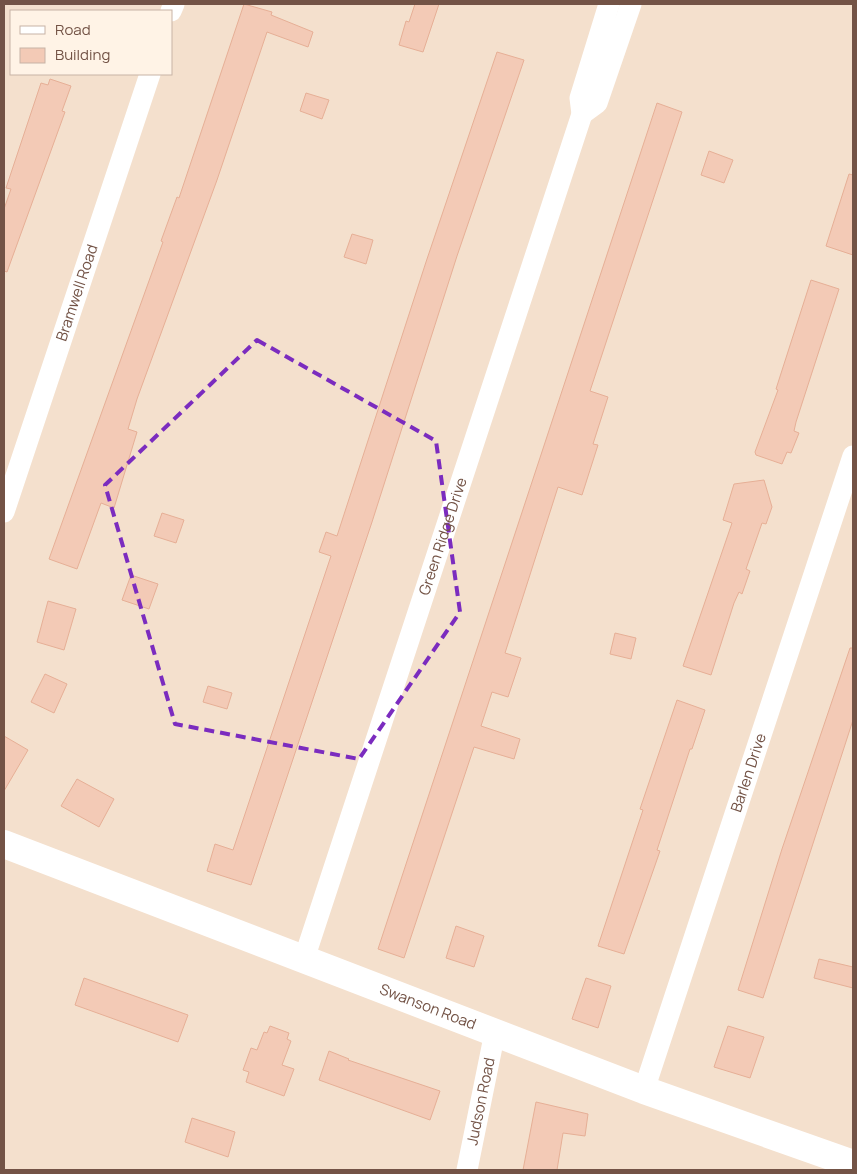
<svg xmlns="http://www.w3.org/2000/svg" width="857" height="1174" viewBox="0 0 857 1174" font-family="Manrope,sans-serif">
	<rect width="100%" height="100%" fill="#fdefdf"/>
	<!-- residential -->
	<path fill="#f4e0cd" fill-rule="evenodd" d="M4,4H853V1170H4ZM11,11H171V74H11Z"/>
	<!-- building -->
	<path fill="#f3cab6" stroke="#e6af96" d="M244,4L272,12L271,15L313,32L308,47L267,32L217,180L137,399L128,429L137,432L114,508L101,503L77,569L49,559L163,242L161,241L177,197L179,198Z
		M415,4H439L423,52L399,45L406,21L409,22Z
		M497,52L524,60L457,256L372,522L251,885L207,871L215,844L233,850L331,556L319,552L326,532L337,536L426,262Z
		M50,79L71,86L62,111L65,112L7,272L4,271V209L11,189L6,188L41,83L48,85Z
		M306,93L329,100L322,119L300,111Z
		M657,103L682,112L590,391L608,397L593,444L598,445L582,495L558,487L505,653L521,658L508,697L492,692L481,726L520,739L514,759L474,747L404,958L378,949Z
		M709,151L733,160L724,183L701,175Z
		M849,174L853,175V255L826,246Z
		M352,234L373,240L366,264L344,257Z
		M811,280L839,289L796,422L794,431L799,433L791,453L787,452L782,464L756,455L755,452L778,390L776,389Z
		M764,480L772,507L766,524L762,523L746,569L750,571L742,594L739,592L734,603L711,675L683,666L732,523L723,520L734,484Z
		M162,513L184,520L176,543L154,536Z
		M131,575L158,584L149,609L122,600Z
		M48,601L76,609L64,650L37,642Z
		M615,633L636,638L631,659L610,654Z
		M850,648H853V720L763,998L738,990L782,849Z
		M45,674L67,684L54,713L31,702Z
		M208,686L232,693L227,709L203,702Z
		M677,700L705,710L692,749H690L657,850L660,851L624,954L598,946L643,810L640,809Z
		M4,736L28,750L4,791Z
		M77,779L114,799L99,827L61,806Z
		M456,926L484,936L474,967L446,958Z
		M819,959L853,967V988L814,978Z
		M84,978L188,1015L178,1042L75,1005Z
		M586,978L611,986L598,1028L572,1019Z
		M270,1026L289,1033L287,1039L291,1041L282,1065L294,1069L284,1096L246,1082L249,1072L243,1070L251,1048L257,1050L264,1032L267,1033Z
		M728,1026L764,1037L750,1078L714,1067Z
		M329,1051L349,1059L348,1060L440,1091L430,1120L319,1080Z
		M536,1102L588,1114L585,1136L563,1133L557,1170H523Z
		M192,1118L235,1132L228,1157L185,1142Z"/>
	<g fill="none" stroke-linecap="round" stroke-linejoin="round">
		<!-- street -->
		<g stroke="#fff" stroke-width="21">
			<path d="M171,11L174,4"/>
			<path d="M582,114L597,103L631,4"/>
			<path id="s1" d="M4,512L150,74"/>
			<path id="s2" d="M304,959L582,114L580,98L609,4"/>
			<path id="s3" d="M644,1090L853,456"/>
			<path id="s4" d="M467,1170L495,1032"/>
		</g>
		<!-- secondary -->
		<path stroke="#fff" stroke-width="28" id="s5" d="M4,844L644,1090L853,1164"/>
	</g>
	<!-- marked area -->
	<path fill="none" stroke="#7b2cbf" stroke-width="4" stroke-dasharray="10 6" stroke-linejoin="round" d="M257,340L436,441L460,612L359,759L175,724L105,485Z"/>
	<g text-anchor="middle" stroke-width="5" stroke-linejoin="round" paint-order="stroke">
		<!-- street labels -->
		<g font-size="15" fill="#735346" stroke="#fff3e6">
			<text dy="5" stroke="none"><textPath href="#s1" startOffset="231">Bramwell Road</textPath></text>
			<text dy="5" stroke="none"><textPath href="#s2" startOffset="445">Green Ridge Drive</textPath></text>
			<text dy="5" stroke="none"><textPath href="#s3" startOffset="334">Barlen Drive</textPath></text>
			<text dy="5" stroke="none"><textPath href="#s5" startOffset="454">Swanson Road</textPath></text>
			<text dy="5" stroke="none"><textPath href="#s4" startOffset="70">Judson Road</textPath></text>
		</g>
	</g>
	<!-- border -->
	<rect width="857" height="1174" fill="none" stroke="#735346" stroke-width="10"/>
	<!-- legend -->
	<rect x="10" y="10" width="162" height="65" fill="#fff3e6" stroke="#c7b3a6"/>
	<rect x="20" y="26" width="25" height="8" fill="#ffffff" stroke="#c7b3a6"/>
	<text x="55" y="35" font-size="15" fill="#735346">Road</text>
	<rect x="20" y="48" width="25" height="15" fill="#f3cab6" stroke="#c7b3a6"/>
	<text x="55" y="60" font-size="15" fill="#735346">Building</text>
</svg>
